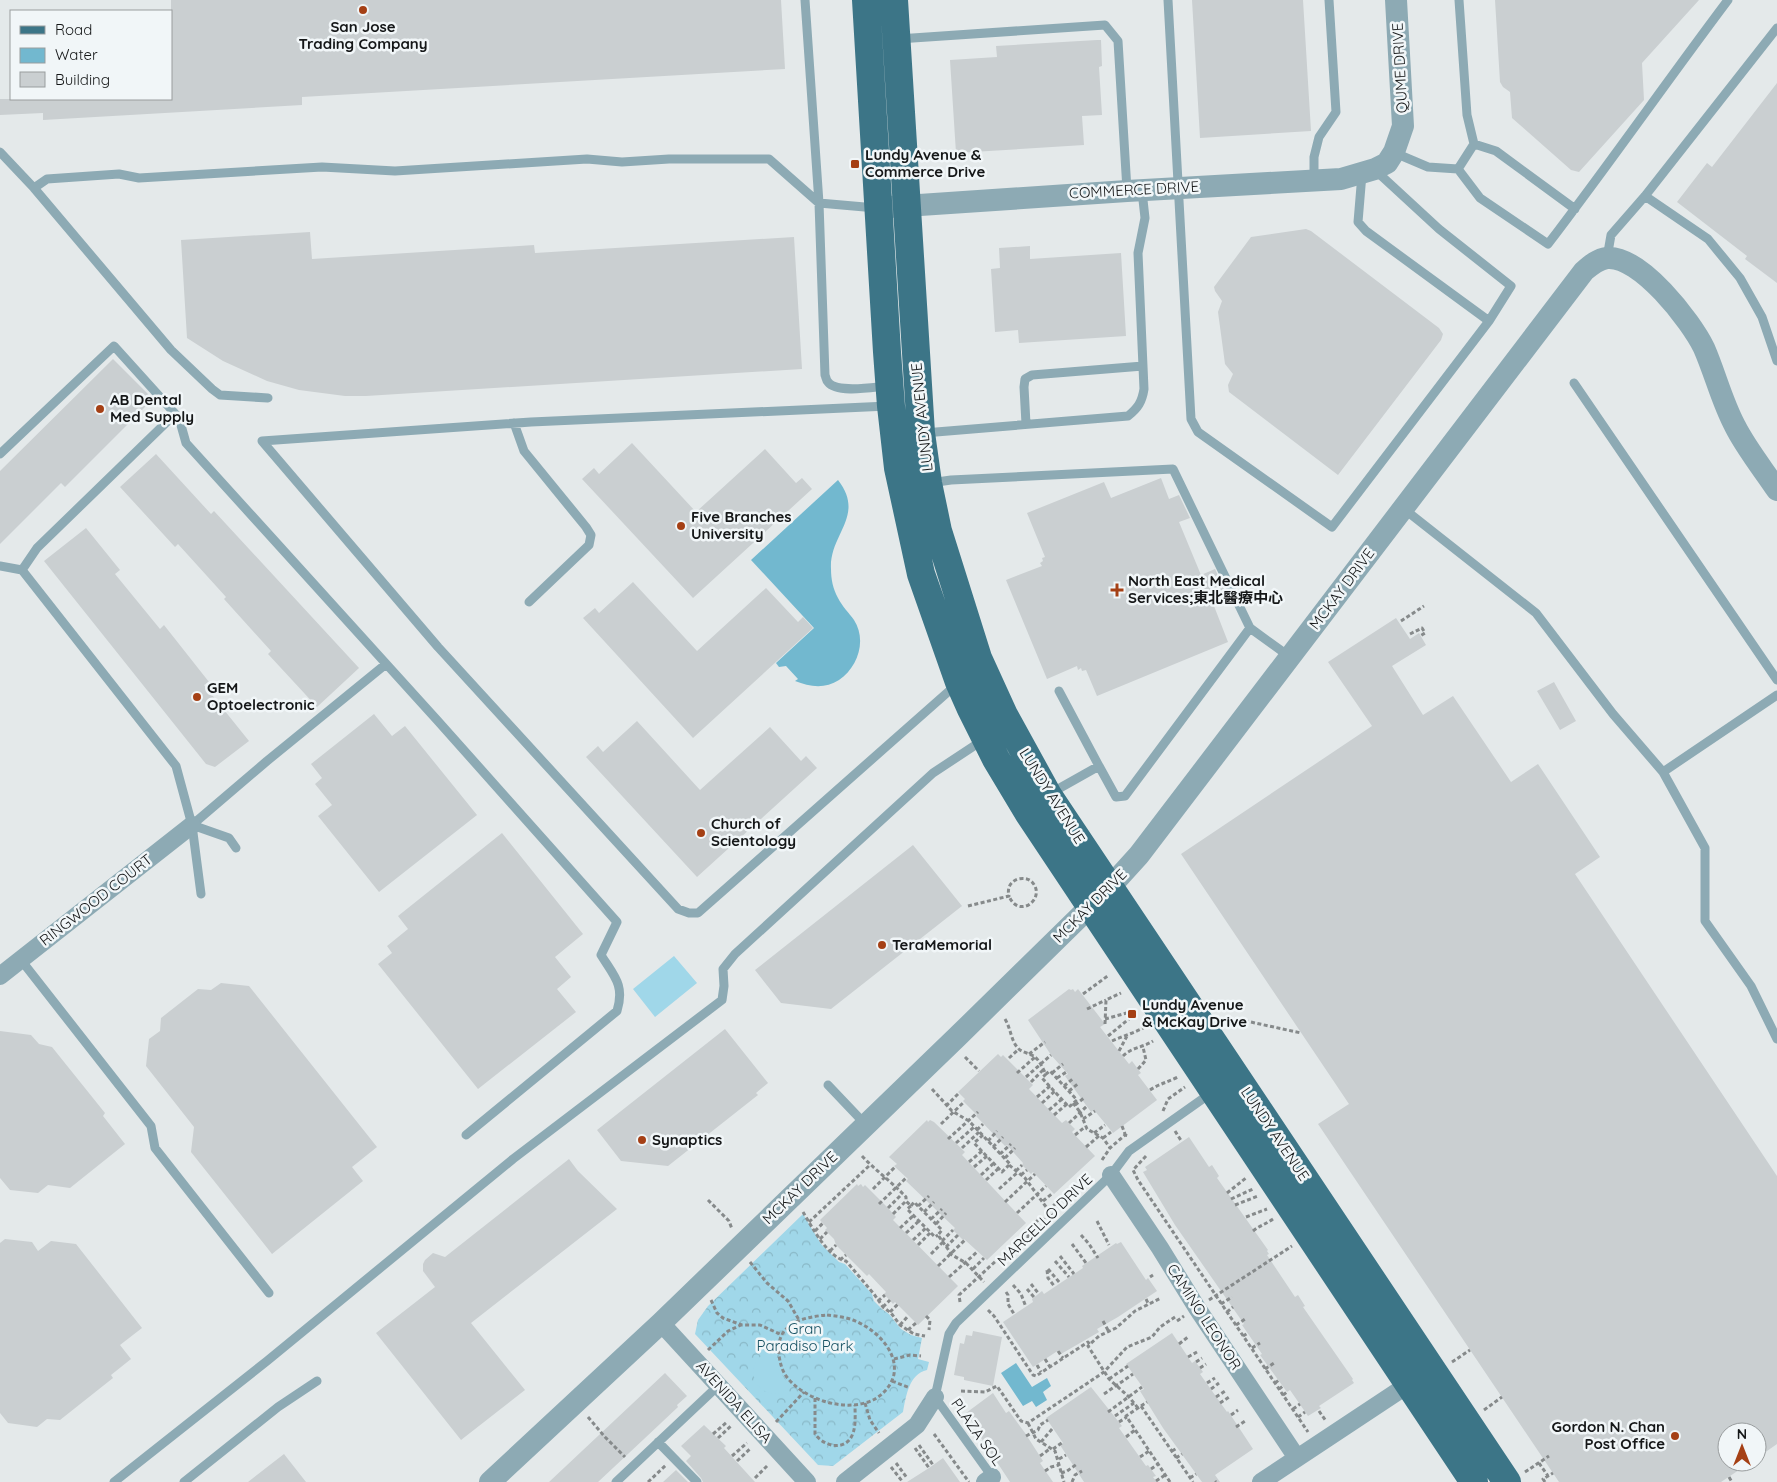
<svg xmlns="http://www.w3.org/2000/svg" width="1777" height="1482" viewBox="0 0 1777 1482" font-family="Quicksand,'Noto Sans SC',sans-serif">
	<defs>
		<pattern id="forest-crowns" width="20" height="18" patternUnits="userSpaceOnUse" patternTransform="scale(1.25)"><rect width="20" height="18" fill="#a0d7e9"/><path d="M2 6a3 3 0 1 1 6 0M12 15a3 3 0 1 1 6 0" fill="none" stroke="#89b8c7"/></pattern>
	</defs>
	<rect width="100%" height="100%" fill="#e4e9ea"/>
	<!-- forest -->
	<path fill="url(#forest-crowns)" d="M803,1214L821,1244L839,1262L845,1264L872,1294L874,1301L882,1309L889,1314L901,1329L911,1335L922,1338L918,1359L929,1362L927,1370C909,1374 906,1396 903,1412L833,1466L818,1465L695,1334L698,1320L708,1306Z"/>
	<!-- pitch -->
	<path fill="#a0d7e9" d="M674,956L697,983L655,1017L633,989Z
		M774,1349C775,1364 781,1377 792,1387C786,1390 781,1394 774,1394C757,1393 747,1372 758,1359C762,1354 768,1352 774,1349Z"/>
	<!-- water -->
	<path fill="#72b8cf" d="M838,480C866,516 829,534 831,569C831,579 833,589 838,598C842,606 849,613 854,620C867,640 858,667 839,680C825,689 810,687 795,681L798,679L786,666L779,667L776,663L814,628L751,560Z
		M1016,1363L1032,1387L1047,1378L1051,1386L1043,1392L1047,1400L1036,1407L1032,1401L1023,1406L1001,1373Z"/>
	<!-- building -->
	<path fill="#cacfd1" d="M171,0H781L785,69L302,97V105L43,120V113L0,115V99H171Z
		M1192,0H1303L1311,131L1200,138Z
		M1495,0H1699L1642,63L1644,100L1579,172L1571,170L1512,118L1510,92L1503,87L1500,82Z
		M1097,40H1101L1102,66L1099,67L1102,115L1082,116L1084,145L956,153L950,60L997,57L996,46Z
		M1777,83V283L1745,259L1747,256L1677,202L1707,163L1712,167Z
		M1306,229L1311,231L1439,328L1443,334L1441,340L1338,475L1229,392L1228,385L1233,374L1225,364L1218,312L1222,301L1215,291L1214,287L1251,237Z
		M310,232L312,259L534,245L535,253L794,237L802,369L366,396H345L299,390L267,381L223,361L187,338L181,240Z
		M1030,246V259L1121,253L1126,336L1019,343L1018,330L995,332L991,269L1000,268L999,248Z
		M113,359L153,399L65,487L61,483L0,544V471Z
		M632,443L696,512L765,449L796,483L802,478L812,489L693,598L582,479L594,468L599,474Z
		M156,454L211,514L214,511L359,668L317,707L268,654L271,651L224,599L226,597L178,544L175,547L120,487Z
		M1161,478L1169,499L1179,495L1190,518L1179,522L1201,575L1215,569L1229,600L1214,606L1228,642L1097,696L1086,670L1082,671L1081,668L1078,670L1077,666L1047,679L1006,580L1042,566L1040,563L1043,561L1042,558L1045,557L1027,513L1104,482L1111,498Z
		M86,528L120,570L115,574L160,629L164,625L209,682L204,685L249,741L215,767L206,764L44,561Z
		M633,582L697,651L766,588L798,622L803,617L813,628L693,738L583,618L595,608L599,613Z
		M1396,618L1410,639L1419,633L1426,645L1392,666L1423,715L1453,696L1511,782L1538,764L1600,857L1575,874L1777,1176V1444L1757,1458V1432H1727V1462H1751L1721,1482H1559L1318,1124L1349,1104L1181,854L1372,726L1328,662Z
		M1554,682L1576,721L1560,730L1537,691Z
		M374,714L392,736L405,726L477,815L379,892L318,816L332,805L315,784L322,778L311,764Z
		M637,721L700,790L770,727L801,761L806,756L817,768L697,877L586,757L598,746L603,752Z
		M502,833L583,934L555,957L571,977L557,989L576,1012L478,1089L378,964L392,953L387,946L408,929L398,916Z
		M913,845L962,906L831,1009L781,1003L755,970Z
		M221,983L249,986L377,1147L352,1167L363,1181L272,1254L191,1152L194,1127L146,1066L149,1039L160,1031L161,1018L198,989L211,990Z
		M1069,989L1071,990L1073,989L1075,992L1078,989L1105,1024L1100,1027L1129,1064L1132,1061L1141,1073L1138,1075L1157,1100L1113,1133L1094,1110L1091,1112L1083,1101L1065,1076L1068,1074L1051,1055L1028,1020Z
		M725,1029L768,1083L756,1093L758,1095L668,1166L621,1161L597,1130Z
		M0,1031L31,1035L39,1044L52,1047L105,1113L103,1116L125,1144L70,1188L48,1185L38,1193L10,1190L0,1178Z
		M998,1054L1001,1057L1003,1055L1033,1085L1029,1089L1062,1123L1066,1120L1075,1129L1072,1132L1095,1156L1054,1194L1033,1172L1031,1174L1022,1165L1023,1163L1007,1145L1005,1146L976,1116L977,1115L963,1101L965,1099L958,1092Z
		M927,1120L928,1122L930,1120L934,1122L965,1152L962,1155L1026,1223L987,1260L964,1239L963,1240L953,1230L955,1228L906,1181L908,1179L894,1166L897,1164L889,1157Z
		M1189,1137L1209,1167L1212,1165L1219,1176L1217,1178L1268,1250L1267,1251L1269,1254L1267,1255L1295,1297L1298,1295L1305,1306L1303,1307L1353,1379L1352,1380L1354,1383L1319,1406L1321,1408L1308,1416L1290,1390L1287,1392L1260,1355L1262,1354L1242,1325L1244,1324L1175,1225L1143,1172L1147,1170L1145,1167Z
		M569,1159L578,1171L617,1209L471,1323L525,1390L461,1440L376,1333L435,1287L423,1271V1264L425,1260L433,1253L445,1257Z
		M857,1184L858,1186L861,1184L863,1187L865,1185L888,1208L896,1217L893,1220L958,1286L918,1325L895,1302L893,1304L884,1294L886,1292L869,1274L867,1276L836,1245L834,1239L825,1230L827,1228L820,1220Z
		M5,1239L32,1242L38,1251L51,1241L76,1244L142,1328L120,1345L131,1359L111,1375L113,1378L60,1420L47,1419L37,1427L8,1423L0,1413V1243Z
		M1121,1242L1146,1280L1148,1278L1157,1291L1118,1317L1097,1329L1099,1332L1061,1354L1059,1350L1033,1367L1003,1322L1033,1302L1032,1299L1042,1291L1044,1294L1083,1268L1082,1266L1116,1243L1117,1244Z
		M973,1331L1002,1337L993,1386L964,1380V1377L954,1375L960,1343L964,1344L966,1335L972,1336Z
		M1172,1333L1192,1363L1195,1361L1203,1372L1200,1374L1227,1412L1228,1411L1253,1449L1215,1475L1220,1482H1202L1163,1428L1140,1391L1144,1389L1126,1364Z
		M665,1373L687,1396L677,1405L678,1407L644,1439L598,1482H549Z
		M1091,1387L1122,1426L1119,1428L1146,1466L1148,1465L1156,1476L1153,1477L1157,1482H1084L1060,1445L1063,1443L1046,1418Z
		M993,1393L1006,1413L1009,1411L1025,1433L1043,1461L1040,1463L1053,1482H1010L974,1427L975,1426L966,1413Z
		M704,1425L726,1446L724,1448L755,1482H703L701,1478L686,1461L691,1456L681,1446Z
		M284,1454L306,1482H248Z
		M943,1458L960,1482H907L929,1468Z
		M676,1470L688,1482H663Z"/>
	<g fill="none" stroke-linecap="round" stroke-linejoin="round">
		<!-- path -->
		<path stroke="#868a8b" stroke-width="3" stroke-dasharray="4 2.5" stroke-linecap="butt" d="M1401,621L1424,606
			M1410,634L1422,628L1425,633L1420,636
			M968,906L1009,896C1007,888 1010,882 1018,879C1023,878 1028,878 1032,882C1047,898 1019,920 1009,896
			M1083,994L1109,975
			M1087,1009L1106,1000
			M1005,1019C1011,1029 1011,1041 1018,1048C1022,1053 1030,1053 1035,1057C1040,1061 1043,1069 1046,1074L1042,1078L1069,1107L1077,1100L1050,1071L1046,1074
			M1105,1019L1134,1011
			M1105,1024L1106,1000L1121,993
			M1227,1025L1237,1019L1301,1033
			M1108,1036L1135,1014
			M1112,1041C1123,1036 1134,1033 1145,1027
			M1119,1051L1127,1036
			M1029,1054L1045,1042
			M1123,1056C1132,1047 1142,1048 1153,1041
			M965,1057L979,1071
			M1009,1058L1019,1049
			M1138,1069L1146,1060L1143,1047
			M1017,1073L1035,1057
			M1052,1073L1063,1064
			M1026,1077L1051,1055
			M1057,1078L1068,1071
			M1031,1082L1043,1070
			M1064,1086L1074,1078
			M932,1089L952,1111L969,1121L1010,1164L1009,1165L1025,1178L1052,1215
			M1150,1090C1159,1084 1168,1082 1178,1077
			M1069,1091L1079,1083
			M1037,1097L1050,1086
			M1042,1103L1055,1091
			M1073,1103L1080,1112L1087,1129L1103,1138L1110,1148
			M1075,1105L1084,1098
			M946,1106L959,1093
			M1049,1110L1062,1099
			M1163,1111L1168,1099L1185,1087
			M1054,1115L1067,1104
			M1083,1119L1095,1111
			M1069,1123L1087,1106
			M941,1124L964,1102
			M1122,1126L1125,1134
			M977,1130L983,1124
			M1175,1131L1182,1142
			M1094,1133L1105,1125
			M983,1135L974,1143L1002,1172L1009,1165
			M1075,1135L1085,1127
			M1103,1138L1111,1132
			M948,1139L978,1112
			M988,1141L997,1131
			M956,1143L974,1127
			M993,1147L1003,1137
			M1086,1147L1100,1135
			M962,1148L979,1132
			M1000,1154L1011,1144
			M862,1156C876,1171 892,1182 906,1197V1201L911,1206L914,1202L942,1230L938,1235L952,1255L966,1263L984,1282
			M1146,1156L1133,1170L1138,1180L1308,1432
			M1005,1158L1015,1148
			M1102,1160L1110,1148L1125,1135L1129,1136
			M969,1162L982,1151
			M974,1167L987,1156
			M1016,1171L1022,1165
			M981,1175L994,1163
			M1021,1175L1027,1170
			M986,1180L999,1168
			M873,1189L895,1167
			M999,1189L1018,1172
			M1227,1193L1246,1178
			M1231,1199L1253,1189
			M708,1200L729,1221L732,1229
			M1043,1201L1053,1193
			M1005,1202L1035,1174
			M879,1204L906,1178
			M1235,1205L1258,1196
			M911,1206L907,1209L935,1237L938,1235
			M918,1206L929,1196
			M888,1208L902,1194
			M803,1212C812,1227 828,1258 846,1261L874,1294L883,1307L891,1313L900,1325L914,1334L925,1336
			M924,1212L934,1202
			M1054,1212L1053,1206L1068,1193L1075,1194
			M1017,1213L1046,1186
			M893,1214L906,1201
			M1246,1217L1267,1209
			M931,1219L942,1209
			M1097,1221L1109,1245
			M809,1222L870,1165
			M936,1224L946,1213
			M900,1228L913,1216
			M815,1231L823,1223
			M1253,1231C1259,1226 1266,1224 1273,1219
			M906,1233L919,1221
			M1081,1235L1089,1244L1098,1258
			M1028,1238V1231L1040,1218L1046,1220
			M820,1239L827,1232
			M913,1240L926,1228
			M942,1241L953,1230
			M1072,1244L1086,1263
			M918,1245L930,1233
			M946,1247L958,1235
			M830,1251L836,1245
			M931,1254L943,1242
			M1060,1256L1074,1274
			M840,1260L846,1255
			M1055,1261L1069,1277
			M750,1262L767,1283L788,1301L799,1320
			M938,1266L966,1239
			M973,1269L984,1258
			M1048,1269L1060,1283
			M1047,1270L1048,1278L1055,1287
			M949,1277L977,1252
			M1150,1277L1153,1275
			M1031,1284L1039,1294
			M1013,1285L1021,1294L1026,1307
			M1027,1289L1034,1297
			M1006,1292L1008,1295V1304L1014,1314
			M1146,1299L1149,1305
			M711,1300L717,1313L723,1318L742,1325H760L782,1335
			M1209,1300L1292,1246
			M878,1301L885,1295
			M960,1302L959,1295L999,1258L1006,1260
			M1221,1304L1232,1297
			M883,1307L890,1300
			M988,1310L994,1316L1033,1375L1036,1376L1088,1342L1090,1345
			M890,1312L898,1304
			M1227,1312L1233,1307
			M827,1315C836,1316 845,1317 853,1320C874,1328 898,1350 894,1374C892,1385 883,1395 873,1400C846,1413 804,1400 786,1376C782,1370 780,1363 779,1355C775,1324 802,1317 827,1315Z
			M926,1316L930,1320L929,1330
			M1103,1321L1109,1332
			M1177,1321L1184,1316
			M900,1325L908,1316
			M1236,1325L1245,1319
			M908,1330L916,1323
			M1243,1336L1248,1333
			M1179,1344L1188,1337
			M1252,1348L1260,1343
			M708,1350L728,1331L741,1325
			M1058,1351L1063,1358
			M1188,1357L1197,1352
			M894,1359L910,1355L921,1356
			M1045,1359L1050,1367
			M1196,1362L1202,1358
			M1452,1362L1470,1350
			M1037,1365L1041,1372
			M1200,1368L1206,1364
			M1265,1369L1274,1363
			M1109,1379L1128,1366
			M892,1381L910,1388
			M1207,1383L1215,1378
			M1275,1383L1279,1380
			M1211,1389L1219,1383
			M1279,1389L1283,1386
			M961,1391L985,1392L997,1386L1021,1421L1028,1423L1104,1372L1127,1347L1152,1337L1160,1327L1175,1317
			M1104,1394L1133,1374
			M1283,1395L1287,1392
			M1216,1397L1225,1391
			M815,1398V1434C824,1447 847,1452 853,1433C856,1425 855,1414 855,1405
			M865,1403L870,1420L879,1433
			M1220,1403L1229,1397
			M1141,1406L1147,1402
			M1138,1408L1129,1397L1109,1379L1088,1346L1099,1336L1116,1328L1135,1311L1161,1298
			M1293,1409L1300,1404
			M1484,1410L1502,1397
			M1319,1411L1326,1421
			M1108,1412L1142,1387
			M1231,1415L1238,1410
			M1115,1416L1134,1403
			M588,1417L605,1437L625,1457
			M1298,1417L1305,1412
			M776,1422L804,1392
			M1119,1422L1127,1417
			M1028,1423L1036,1439L1055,1451L1064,1482
			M1236,1427L1245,1421
			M713,1434L727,1422
			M934,1434L969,1482
			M1026,1436L1038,1430L1040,1425L1048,1420
			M1126,1437L1135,1430
			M718,1438L731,1426
			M1041,1442L1053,1428
			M919,1445L933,1465
			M915,1448L929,1468
			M1053,1449L1063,1442
			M1172,1451L1177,1448
			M732,1456L747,1443
			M1040,1456L1051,1448
			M1140,1457L1149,1451
			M1176,1458L1182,1454
			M1059,1459L1066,1455
			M737,1461L751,1448
			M896,1463L907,1478
			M1539,1463L1548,1476
			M891,1467L902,1481
			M1151,1469L1158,1464
			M1045,1471L1051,1467L1059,1465
			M1525,1472L1549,1456
			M1061,1473L1067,1471L1077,1464
			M1729,1477L1732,1482
			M755,1478L768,1465
			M1190,1478L1196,1474
			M1156,1481L1165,1475
			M1215,1481L1216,1482
			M648,1482L666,1465
			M1072,1482L1075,1475L1082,1471
			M1170,1482L1126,1416L1141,1406L1193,1482
			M1545,1482L1543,1479L1553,1473"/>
		<!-- service -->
		<path stroke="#8daab4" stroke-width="9" d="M805,0L819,203L825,375C826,377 826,380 828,382C837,394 874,387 887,386
			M1168,0L1191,419L1198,432L1332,527L1489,321L1511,286L1439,229L1375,170
			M898,39L1105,25L1118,41L1127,190
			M1474,144L1496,151L1575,209
			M0,152L34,188L47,179L119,174L139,178L322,167L395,171L587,159L622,162L669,159H769L819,203L876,208
			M1395,153L1428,167L1458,169L1480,198L1548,244C1610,163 1667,81 1728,0
			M1458,169L1474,144L1467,115L1459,0
			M1362,174L1358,222L1366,231L1489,321
			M1314,180V157L1319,137L1336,112L1329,0
			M34,188L171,350L212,389L220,395L268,398
			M1645,196L1708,239L1740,278L1762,317L1777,361
			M1607,258L1611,235L1645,196L1777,28
			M1574,383L1777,680
			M514,423L524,451L586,527L591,535L589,545L529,602
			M1026,424L1024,387L1025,379L1032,375L1143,366
			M924,433L1128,416C1138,408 1142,402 1144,389L1138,253L1145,218L1142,191
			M262,441L438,647L678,909L689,913H698L957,684
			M262,441L531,422L888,406
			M0,454L114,346L179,418L186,443L437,720L617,922L601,955C614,976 625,985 617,1011L466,1135
			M930,483L951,480L1173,469L1250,628
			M1404,509L1536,613L1613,714L1663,772L1705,848V921L1751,986L1777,1039
			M0,566L22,570L176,766L192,825L201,894
			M22,570L37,548L175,414
			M1059,691L1099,766
			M1663,772L1777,695
			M1051,793L1099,766L1116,797L1125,796L1250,628L1290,657
			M192,825L267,761L386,664
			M192,825L229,838L236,848
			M21,960L151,1126L155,1148L269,1293
			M828,1085L866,1125
			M658,1442L697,1482
			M993,1478L935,1397L949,1334L956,1323L1111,1175L1129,1151L1211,1093
			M114,1482L267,1361L513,1159L722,1000L724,986L723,969L735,954L933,773L983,740
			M184,1482L278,1407L317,1381
			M616,1482L719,1385"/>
		<!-- minor -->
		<path stroke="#8daab4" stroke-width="18" d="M0,976L192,825
			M1111,1175L1160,1248L1197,1308L1297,1458
			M661,1323L807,1482
			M845,1482L917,1425L935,1397
			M985,1482L992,1477
			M1261,1482L1409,1384"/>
		<!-- tertiary -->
		<path stroke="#8daab4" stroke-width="22" d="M890,207L1127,191L1341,179L1375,169L1387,163L1394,152L1403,126L1396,0
			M490,1482L661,1323L958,1036L1110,887L1139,855L1584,271C1591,265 1598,259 1607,258C1640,255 1691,321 1704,348C1715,373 1722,402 1735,426C1746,448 1763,469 1777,490"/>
		<!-- primary -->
		<path stroke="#3c7587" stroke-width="28" d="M866,0L887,352L891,406L898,468L921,574L959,682L971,709L996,759L1029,814L1474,1482
			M894,0L921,433L928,483L938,531L978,658L1004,715L1048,795L1507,1482"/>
	</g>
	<!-- markers -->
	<g fill="#a54015" stroke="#f1f6f8" stroke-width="2">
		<circle cx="363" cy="10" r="5"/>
		<rect x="850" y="159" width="10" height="10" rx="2.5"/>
		<circle cx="100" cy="409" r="5"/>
		<circle cx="681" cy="526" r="5"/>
		<path d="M1114.5 582.5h5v5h5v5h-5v5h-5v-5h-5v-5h5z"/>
		<circle cx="197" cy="697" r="5"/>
		<circle cx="701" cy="833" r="5"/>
		<circle cx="882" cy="945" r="5"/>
		<rect x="1127" y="1009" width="10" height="10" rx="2.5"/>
		<circle cx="642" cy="1140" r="5"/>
		<circle cx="1675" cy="1436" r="5"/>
	</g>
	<g text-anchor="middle" stroke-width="5" stroke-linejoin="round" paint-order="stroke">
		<!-- poi labels -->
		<g font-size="15" font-weight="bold" fill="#151718" stroke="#f1f6f8" text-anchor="start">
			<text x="363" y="32" text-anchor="middle">San Jose<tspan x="363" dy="17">Trading Company</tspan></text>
			<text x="865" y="160">Lundy Avenue &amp;<tspan x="865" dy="17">Commerce Drive</tspan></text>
			<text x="110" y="405">AB Dental<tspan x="110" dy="17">Med Supply</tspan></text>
			<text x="691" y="522">Five Branches<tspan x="691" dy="17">University</tspan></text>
			<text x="1128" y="586">North East Medical<tspan x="1128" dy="17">Services;東北醫療中心</tspan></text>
			<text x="207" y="693">GEM<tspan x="207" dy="17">Optoelectronic</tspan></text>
			<text x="711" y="829">Church of<tspan x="711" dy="17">Scientology</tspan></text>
			<text x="892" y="950">TeraMemorial</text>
			<text x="1142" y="1010">Lundy Avenue<tspan x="1142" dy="17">&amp; McKay Drive</tspan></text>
			<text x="652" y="1145">Synaptics</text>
			<text x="1665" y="1432" text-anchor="end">Gordon N. Chan<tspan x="1665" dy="17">Post Office</tspan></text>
		</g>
		<!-- street labels -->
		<g font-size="15" fill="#151718" stroke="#f1f6f8">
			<text transform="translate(1400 68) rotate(-93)" y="5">QUME DRIVE</text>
			<text transform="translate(1134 190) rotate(-3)" y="5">COMMERCE DRIVE</text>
			<text transform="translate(922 417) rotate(-96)" y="5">LUNDY AVENUE</text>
			<text transform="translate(1342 589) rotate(-53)" y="5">MCKAY DRIVE</text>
			<text transform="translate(1052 796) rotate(58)" y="5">LUNDY AVENUE</text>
			<text transform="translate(96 900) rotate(-38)" y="5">RINGWOOD COURT</text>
			<text transform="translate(1090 906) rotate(-45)" y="5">MCKAY DRIVE</text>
			<text transform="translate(1275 1134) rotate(56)" y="5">LUNDY AVENUE</text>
			<text transform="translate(800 1188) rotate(-44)" y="5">MCKAY DRIVE</text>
			<text transform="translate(1045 1220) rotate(-44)" y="5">MARCELLO DRIVE</text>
			<text transform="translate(1204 1317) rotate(57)" y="5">CAMINO LEONOR</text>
			<text transform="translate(734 1402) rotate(48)" y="5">AVENIDA ELISA</text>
			<text transform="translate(977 1432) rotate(55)" y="5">PLAZA SOL</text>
		</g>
		<!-- park labels -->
		<g font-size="15" fill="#165162" stroke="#f1f6f8">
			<text x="805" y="1334">Gran<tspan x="805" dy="17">Paradiso Park</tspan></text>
		</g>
	</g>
	<!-- legend -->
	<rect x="10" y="10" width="162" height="90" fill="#f1f6f8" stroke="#999d9e"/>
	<rect x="20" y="26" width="25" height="8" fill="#3c7587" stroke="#999d9e"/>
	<text x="55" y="35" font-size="15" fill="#151718">Road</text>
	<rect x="20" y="48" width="25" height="15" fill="#72b8cf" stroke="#999d9e"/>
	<text x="55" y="60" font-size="15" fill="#151718">Water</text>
	<rect x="20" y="72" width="25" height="15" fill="#cacfd1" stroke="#999d9e"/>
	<text x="55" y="85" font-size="15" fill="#151718">Building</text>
	<!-- north arrow -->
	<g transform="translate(1742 1447)"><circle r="24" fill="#f1f6f8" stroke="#999d9e"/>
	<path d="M0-4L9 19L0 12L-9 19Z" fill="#a54015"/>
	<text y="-8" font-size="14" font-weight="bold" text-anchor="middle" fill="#151718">N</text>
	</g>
</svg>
